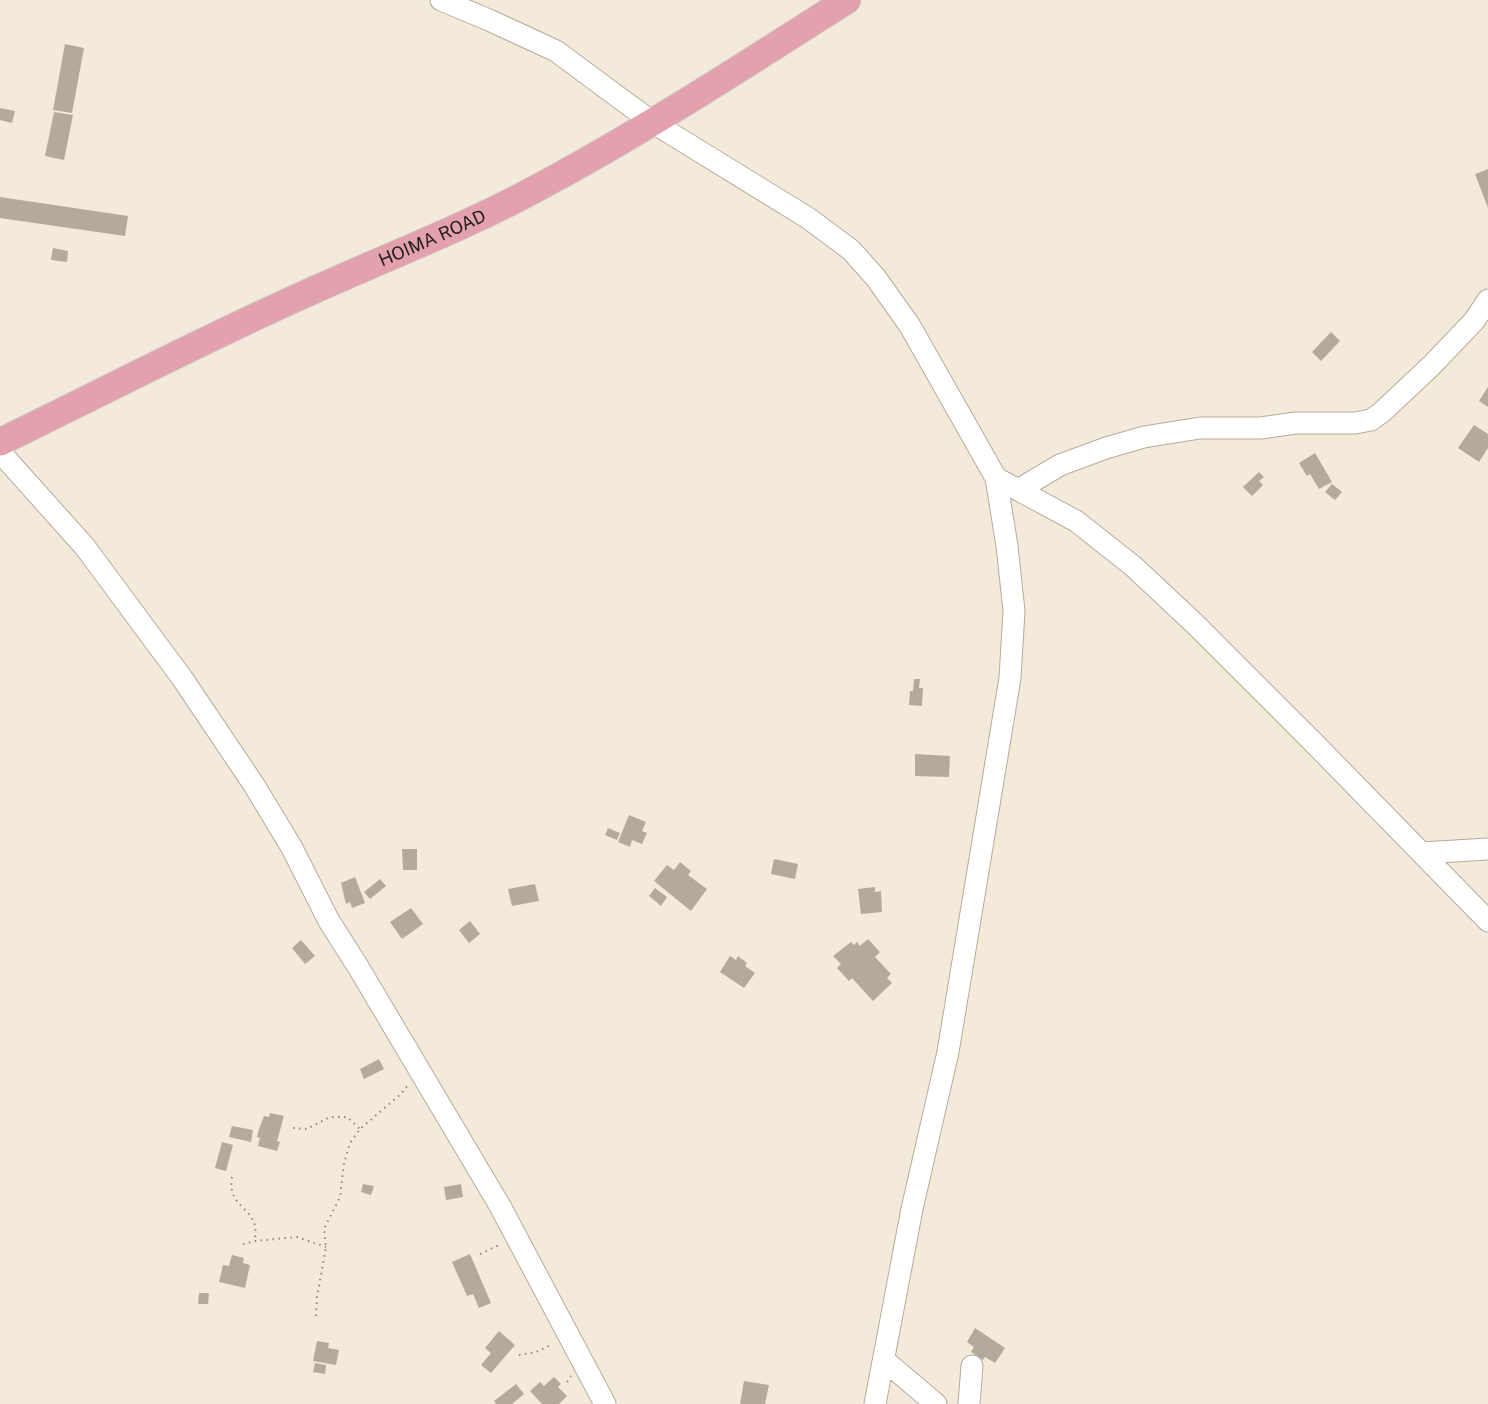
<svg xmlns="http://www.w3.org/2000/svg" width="1488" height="1404" viewBox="0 0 1488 1404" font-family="'Public Sans',sans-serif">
	<rect width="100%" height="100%" fill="#f3eada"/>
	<!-- building -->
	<path fill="#b3aa9b" d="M65,44L84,48L72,113L53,110Z
		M0,108L15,111L12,123L0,120Z
		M54,112L73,115L64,160L45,156Z
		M1488,169V208L1475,174Z
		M0,197L128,216L125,236L0,218Z
		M53,248L68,251L67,262L51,260Z
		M1331,332L1340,341L1321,361L1312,352Z
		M1488,387V407L1479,401Z
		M1474,425L1488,434V448L1479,462L1458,448Z
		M1315,453L1332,482L1319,489L1310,474L1307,476L1299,463Z
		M1259,472L1264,477L1259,481L1263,485L1252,496L1243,487Z
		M1332,484L1342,492L1335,500L1325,492Z
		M914,679H920L919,688H923L922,706L909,705L910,691H913Z
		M915,754L950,756L949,777L915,776Z
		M629,815L646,822L642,831L647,833L642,844L632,840L630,847L618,842Z
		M608,828L620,833L617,840L605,835Z
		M402,849H417V870H403Z
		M774,859L798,864L795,879L771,874Z
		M680,862L691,871L688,875L707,889L691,911L654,881L667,865L674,870Z
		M355,877L365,903L352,908L350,902L346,904L341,883Z
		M380,879L386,886L370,899L364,892Z
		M535,884L539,901L512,906L508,889Z
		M875,887V892L881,891L882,912L861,914L858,889Z
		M655,888L667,897L661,906L649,896Z
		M411,908L423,924L402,939L390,922Z
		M470,921L480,934L469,943L459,930Z
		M868,939L880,952L875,957L891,974L887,978L892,983L873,1001L852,978L849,981L837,968L841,964L833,956L851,942L854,945L857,942L860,946Z
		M301,940L315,956L305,964L292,948Z
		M730,956L736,960L738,956L747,963L745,966L755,973L744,988L720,972Z
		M379,1059L384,1069L364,1079L360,1069Z
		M270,1113L284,1116L277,1141L280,1142L277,1151L258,1146L260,1138L257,1137L259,1129L264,1116L269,1117Z
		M232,1126L253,1130L251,1142L229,1137Z
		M222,1142L233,1145L226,1171L215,1168Z
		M363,1184L374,1186L371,1195L361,1192Z
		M461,1184L463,1197L446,1200L444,1187Z
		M470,1254L491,1303L479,1308L473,1294L467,1296L452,1262Z
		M232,1255L244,1258L243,1263L250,1265L245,1288L219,1282L223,1265L229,1266Z
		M199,1293H209L208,1304H198Z
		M975,1328L1005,1348L995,1363L985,1357L983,1360L971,1352L974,1347L967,1342Z
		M499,1331L515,1345L491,1373L481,1365L491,1353L485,1348Z
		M317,1341L329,1343L328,1348L339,1350L336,1365L313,1361Z
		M315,1363L326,1365L325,1374L313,1372Z
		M554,1377L561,1384L558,1387L567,1396L559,1404H542L530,1391L540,1382L544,1386Z
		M744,1381L769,1385L765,1404H740Z
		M516,1384L524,1394L512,1404H496L494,1401Z"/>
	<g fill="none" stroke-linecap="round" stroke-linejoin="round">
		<!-- minor casing -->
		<g stroke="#b5ac9e" stroke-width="23">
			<path id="minor" d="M441,0L489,20L556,51L652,122L808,218L851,250L876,278L910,326L996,478L1007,546L1014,611L1010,678L948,1052L912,1209L875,1404
				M0,452L85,547L182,678L254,785L292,848L329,921L357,965L500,1206L605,1404
				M996,478L1076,521L1133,566L1196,625L1311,740L1488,921
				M1018,490L1060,465L1106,448L1144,437L1200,428H1261L1296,423H1355L1371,420L1382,412L1431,366L1474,321L1488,300
				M1422,853L1488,849
				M884,1360L936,1404
				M969,1404L972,1366"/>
		</g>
		<!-- major casing -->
		<g stroke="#d3d2d1" stroke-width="29">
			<g id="major">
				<path id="s1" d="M0,442C101,393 200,341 303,295C377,261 454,232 526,194C636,136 742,67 847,0"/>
			</g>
		</g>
		<!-- path -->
		<path stroke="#8e887d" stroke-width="2" stroke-dasharray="1.5 4.5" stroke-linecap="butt" d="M293,1128L307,1129L330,1117H347L360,1129
			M232,1177C227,1205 251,1207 255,1226C256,1230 255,1236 255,1241
			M243,1244L255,1241L297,1237L326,1247
			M480,1254L501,1244
			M316,1316L317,1297L326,1247L324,1229L340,1197L344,1163L350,1143L360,1129L401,1094L408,1085
			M519,1355L536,1352L553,1344
			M567,1382L571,1376"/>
		<!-- minor -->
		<use href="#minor" stroke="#fff" stroke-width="21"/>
		<!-- major -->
		<use href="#major" stroke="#e3a1ad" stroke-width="27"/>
	</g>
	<g text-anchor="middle" stroke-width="4.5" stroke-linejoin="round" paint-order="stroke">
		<!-- street labels -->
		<g font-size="18" fill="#23201a" stroke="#fff7eb">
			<text dy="6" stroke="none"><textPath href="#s1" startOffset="478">HOIMA ROAD</textPath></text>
		</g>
	</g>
</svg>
